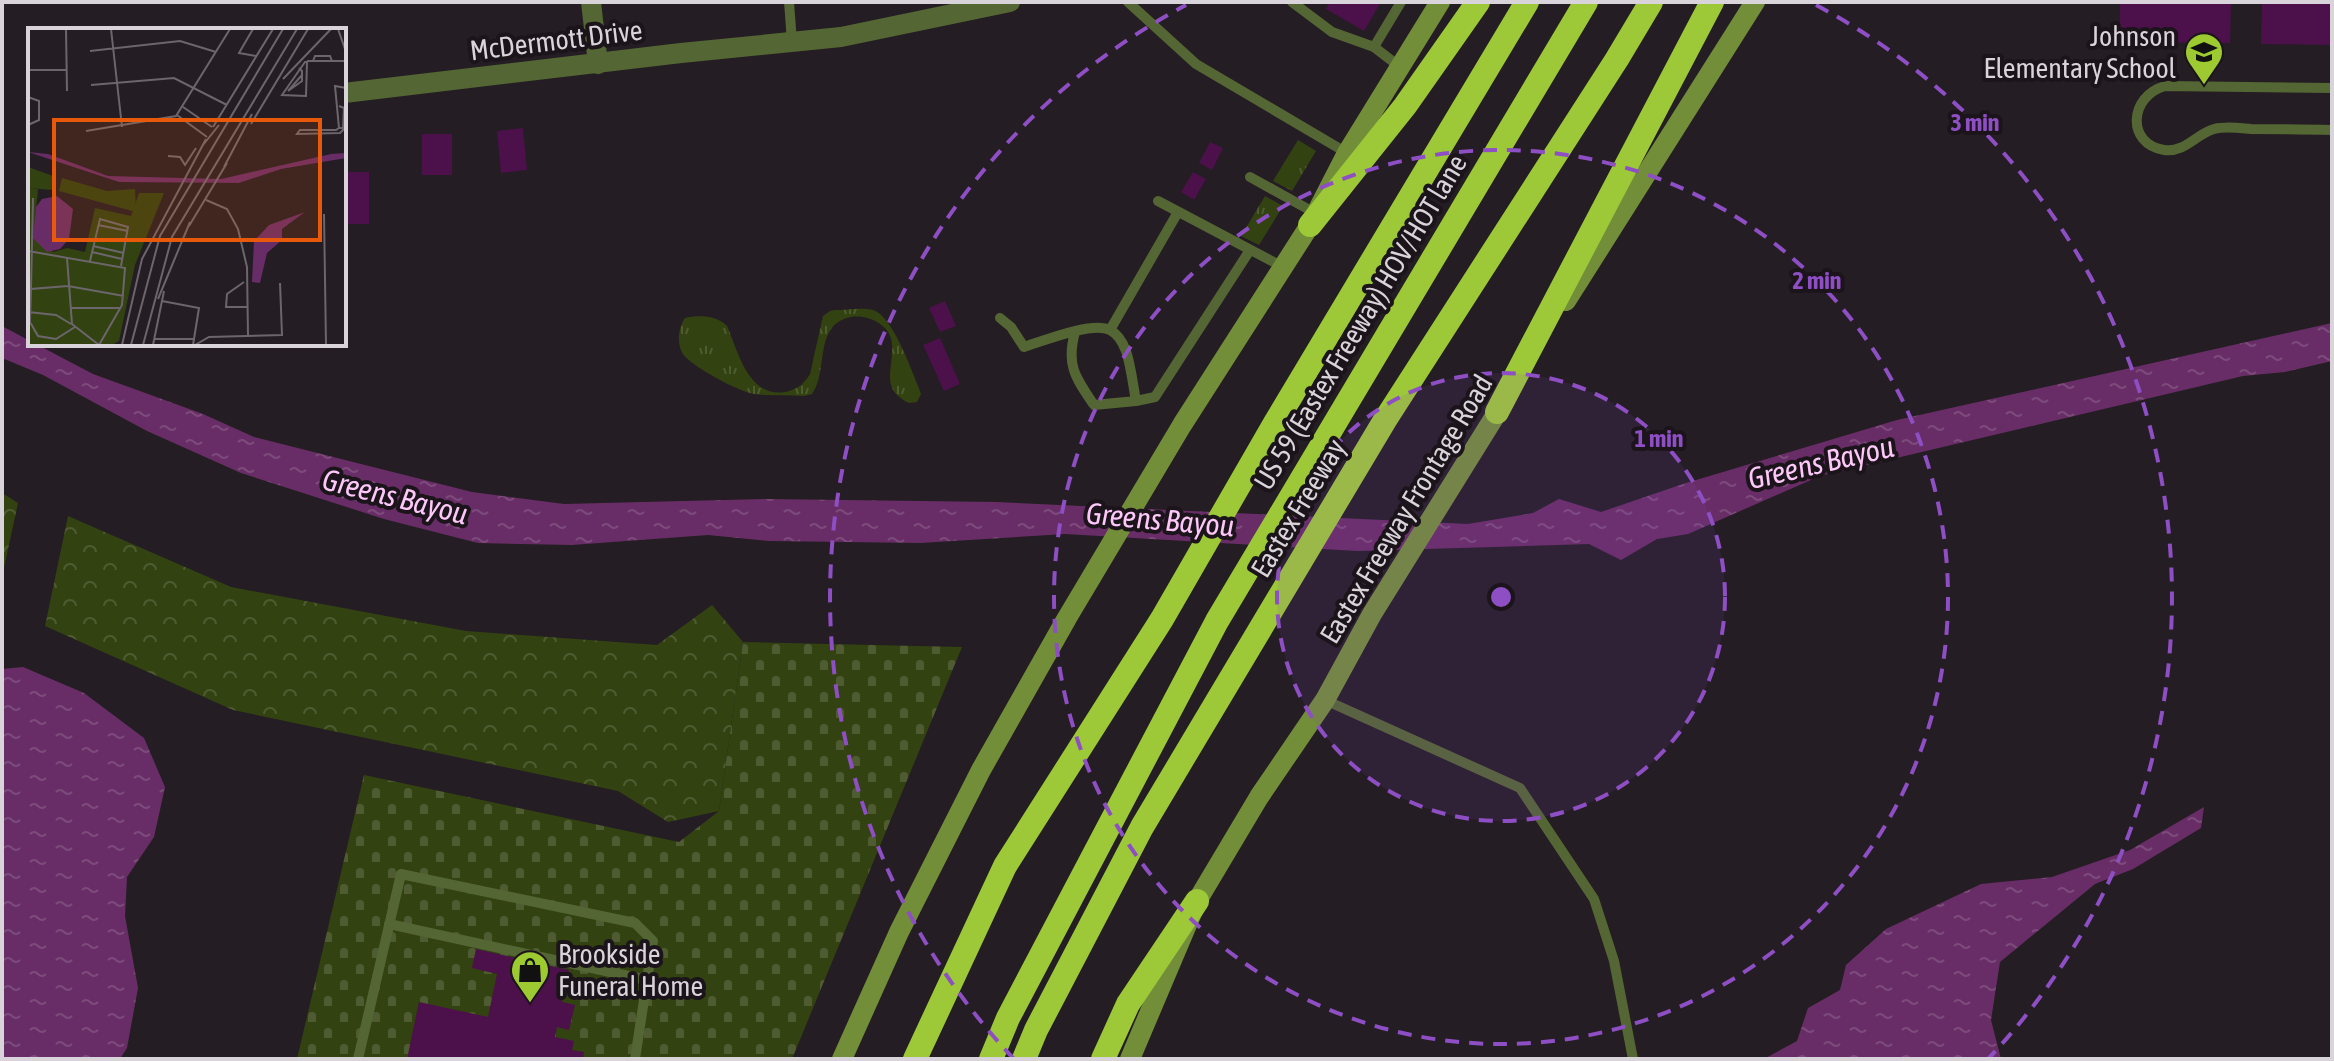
<svg xmlns="http://www.w3.org/2000/svg" width="2334" height="1061" viewBox="0 0 2334 1061" font-family="'Asap Condensed',sans-serif">
	<defs>
		<pattern id="grass-tufts" width="24" height="20" patternUnits="userSpaceOnUse" patternTransform="scale(2)"><rect width="24" height="20" fill="#324210"/><path d="M3 7l-1-3M5 7V3M7 7l1-3M15 17l-1-3M17 17v-4M19 17l1-3" fill="none" stroke="#4f5c32"/></pattern>
		<pattern id="forest-crowns" width="20" height="18" patternUnits="userSpaceOnUse" patternTransform="scale(2)"><rect width="20" height="18" fill="#324210"/><path d="M2 6a3 3 0 1 1 6 0M12 15a3 3 0 1 1 6 0" fill="none" stroke="#4f5c32"/></pattern>
		<pattern id="cemetery-stones" width="16" height="16" patternUnits="userSpaceOnUse" patternTransform="scale(2)"><rect width="16" height="16" fill="#324210"/><path d="M2 7V4a2 2 0 0 1 4 0v3zM10 15v-3a2 2 0 0 1 4 0v3z" fill="#4f5c32"/></pattern>
		<pattern id="water-ripples" width="26" height="14" patternUnits="userSpaceOnUse" patternTransform="scale(2)"><rect width="26" height="14" fill="#682d66"/><path d="M2 4q2-2 4 0t4 0M15 11q2-2 4 0t4 0" fill="none" stroke="#7d4b7b"/></pattern>
	</defs>
	<rect width="100%" height="100%" fill="#241d23"/>
	<!-- grass -->
	<path fill="url(#grass-tufts)" d="M1298,140L1316,151L1292,191L1273,181Z
		M1265,196L1283,206L1259,245L1241,236Z
		M835,310C847,310 862,307 873,310C892,315 911,369 918,386L921,394L917,402L909,403C879,388 894,369 892,344C891,325 868,314 851,317C813,324 829,371 812,394L804,396C788,395 770,396 754,394C739,392 691,366 683,354C676,344 679,326 685,318C698,315 717,315 727,326C738,351 748,398 785,392C797,390 805,383 810,374L823,316L830,311Z"/>
	<!-- forest -->
	<path fill="url(#forest-crowns)" d="M2,493L18,503L2,577Z
		M68,516L231,587L466,631L657,645L712,605L743,642L719,811L668,822L618,791L233,710L45,626Z"/>
	<!-- cemetery -->
	<path fill="url(#cemetery-stones)" d="M743,642L962,647L792,1059H297L364,775L679,842L719,811Z"/>
	<!-- water -->
	<path fill="url(#water-ripples)" d="M2332,323V361L2285,372L2243,376L1820,476L1688,534L1657,539L1621,560L1589,544L1358,551L1065,534L920,543L769,541L708,535L572,545L478,543L384,519L241,473L147,431L43,375L2,358V326L30,341V344H36L93,374L203,414L254,437L472,492L564,504L766,499L996,502L1468,524L1533,513L1559,499L1601,512L1686,483L1897,420Z
		M23,667L84,693L144,738L165,787L154,837L127,877L125,916L138,988L127,1048L120,1059H2V669Z
		M2204,807L2201,828L2133,869L2095,884L2000,962L1991,1020L2001,1059H1764L1797,1041L1808,1008L1840,990L1846,965L1886,929L1981,884L2052,877L2130,850Z"/>
	<!-- building -->
	<path fill="#4c114b" d="M1330,2H1381L1364,31L1326,9Z
		M2120,2H2231L2230,43L2120,42Z
		M2262,2H2332V45L2261,44Z
		M523,128L527,170L501,173L497,131Z
		M422,134H452V175H422Z
		M1210,142L1223,148L1212,170L1199,163Z
		M344,172H369V224H344Z
		M1193,172L1206,179L1194,200L1181,192Z
		M945,301L956,326L940,332L929,308Z
		M940,338L960,384L944,391L923,345Z
		M476,949L569,970L562,1002L575,1005L569,1030L557,1027L555,1037L574,1041L572,1050L584,1052L583,1059H407L419,1002L488,1017L497,974L472,968Z"/>
	<g fill="none" stroke-linecap="round" stroke-linejoin="round">
		<!-- lane -->
		<path stroke="#546633" stroke-width="10" d="M789,2L792,42
			M1128,2L1196,64L1347,153
			M1292,2L1332,32L1374,47L1400,67
			M1374,47L1401,2
			M2332,88L2165,86C2129,96 2126,144 2164,150C2185,153 2196,134 2214,129C2226,126 2239,128 2251,129C2278,129 2305,129 2332,130
			M1250,177L1315,213
			M1158,201L1283,267
			M1000,318L1011,327L1024,347C1043,341 1092,321 1110,330C1118,334 1123,343 1126,351C1131,366 1133,385 1136,401L1155,397L1250,250
			M1110,330L1178,212
			M1075,332C1066,365 1075,377 1094,405L1136,401
			M1325,700L1520,788L1594,899L1614,961L1633,1059
			M389,924L647,980
			M358,1059L401,874L635,923L653,941L635,1059"/>
		<!-- street -->
		<path stroke="#546633" stroke-width="20" d="M591,2L598,64
			M344,93L681,53L841,37L1010,2"/>
		<!-- secondary -->
		<path stroke="#728e38" stroke-width="20" d="M1566,301L1755,2
			M842,1059L899,932L981,770L1067,618L1182,425L1310,225L1347,153L1440,2
			M1130,1059L1197,901L1259,797L1325,700L1372,614L1505,400"/>
		<!-- highway -->
		<path stroke="#9dc938" stroke-width="24" d="M1310,225L1405,106L1478,2
			M1497,412L1712,2
			M915,1059L1005,866L1162,619L1275,423L1527,2
			M991,1059L1008,1018L1217,621L1586,2
			M1024,1059L1036,1030L1142,827L1385,420L1617,59L1651,2
			M1103,1059L1128,1004L1197,901"/>
	</g>
	<!-- distance rings -->
	<circle cx="1501" cy="597" r="224" fill="#8e4ec4" fill-opacity=".12"/>
	<g fill="none" stroke="#8e4ec4" stroke-width="4" stroke-dasharray="14 10">
		<circle cx="1501" cy="597" r="224"/>
		<circle cx="1501" cy="597" r="447"/>
		<path d="M1014 1059A671 671 0 0 1 1186 5M1816 5A671 671 0 0 1 1988 1059"/>
	</g>
	<!-- icons -->
	<defs>
		<g id="school-pin" transform="scale(2)"><path d="M0 17L-7.5 6A9.5 9.5 0 1 1 7.5 6Z" fill="#9dca30" stroke="#1b141a"/><path d="M0-5L7-2L0 1L-7-2ZM-4 1L0 2.5L4 1V4Q0 6-4 4Z" fill="#111"/></g>
		<g id="shop-pin" transform="scale(2)"><path d="M0 17L-7.5 6A9.5 9.5 0 1 1 7.5 6Z" fill="#9dca30" stroke="#1b141a"/><path d="M-5-2.5h2.3a2.7 3.5 0 0 1 5.4 0H5L5.5 6h-11ZM-1.5-2.5h3a1.5 2.3 0 0 0-3 0Z" fill="#111"/></g>
	</defs>
	<g fill-rule="evenodd">
		<use href="#school-pin" x="2204" y="52"/>
		<use href="#shop-pin" x="530" y="970"/>
	</g>
	<g text-anchor="middle" stroke-width="8" stroke-linejoin="round" paint-order="stroke">
		<!-- poi labels -->
		<g font-size="28" fill="#d9d4d9" stroke="#1b141a" text-anchor="end">
			<text x="2176" y="46">Johnson<tspan x="2176" dy="32">Elementary School</tspan></text>
			<text x="558" y="964" text-anchor="start">Brookside<tspan x="558" dy="32">Funeral Home</tspan></text>
		</g>
		<!-- street labels -->
		<g font-size="28" fill="#d9d4d9" stroke="#1b141a">
			<text transform="translate(556 40) rotate(-7)" y="10">McDermott Drive</text>
			<text transform="translate(1360 322) rotate(-59)" y="10">US 59 (Eastex Freeway) HOV/HOT lane</text>
			<text transform="translate(1298 508) rotate(-59)" y="10">Eastex Freeway</text>
			<text transform="translate(1406 509) rotate(-59)" y="10">Eastex Freeway Frontage Road</text>
		</g>
		<!-- water labels -->
		<g font-size="30" font-style="italic" fill="#fdc8f9" stroke="#1b141a">
			<text transform="translate(1821 463) rotate(-13)" y="10">Greens Bayou</text>
			<text transform="translate(395 497) rotate(14)" y="10">Greens Bayou</text>
			<text transform="translate(1160 520) rotate(5)" y="10">Greens Bayou</text>
		</g>
	</g>
	<!-- overview -->
	<g transform="translate(28 28)">
		<rect width="318" height="318" fill="#241d23"/>
		<path d="M0,139L28,149L25,162L0,160ZM34,150L79,163L107,161L108,184L31,163Z" fill="#324210"/>
		<path d="M0,160L10,161L6,205L25,224L39,220L57,224L67,180L103,188L111,165H136L107,237L91,313L84,317H0Z" fill="#324210"/>
		<path d="M0,124L20,126L80,148L193,151L303,126L318,125V130L253,141L211,155L91,154ZM29,168L45,181L41,211L32,221L19,224L5,210L8,179L14,171ZM277,184L254,201V212L239,225L232,255L224,254L226,213L241,197Z" fill="#682d66"/>
		<path fill="none" stroke="#6c666c" stroke-width="2" d="M38,1L39,63M83,1L94,99M225,1L211,25L228,28M310,1L318,24M62,23L152,13L188,24M285,33L287,28H302L304,33M279,34L278,68L254,67L277,34H279L280,33H318M271,40L274,43V53L260,63L274,47M0,42H39M255,51L303,1M63,57L146,50L199,77M0,69L11,73V92L0,97M311,78L316,80L315,100V102L312,105L269,106L272,102H308L311,100H318M155,79L184,99M149,87L179,109M223,96L280,1M185,99L245,1M311,100L307,58L318,60M58,103L148,88L202,1M175,117L191,97M140,128L152,129L157,137L168,120M196,139L224,86M178,172L199,181L210,201L219,239L220,308M296,186L298,317M70,197L100,203M161,198L199,135M65,218L96,225M0,223L97,240L94,277L71,317M64,224L94,231M39,230L44,296L71,317M62,233L72,191L100,199L93,238M216,254L199,266L198,279H219M3,261L5,170M130,271L162,194M134,273L171,280L165,317M42,280H93M0,284L28,287L43,296M47,299L28,311L10,308L2,294L3,261L40,258L96,268M126,311H167M94,317L114,231L178,111M103,317L132,208L255,1M115,317L144,209L269,1M125,317L136,263M167,317L181,309L254,307L252,255"/>
		<path fill="#e8590c" fill-opacity="0.15" stroke="#e8590c" stroke-width="4" d="M26,92H292V212H26Z"/>
		<rect width="318" height="318" fill="none" stroke="#d9d4d9" stroke-width="4"/>
	</g>
	<circle cx="1501" cy="597" r="12" fill="#8e4ec4" stroke="#1b141a" stroke-width="4"/>
	<g font-size="24" text-anchor="middle" font-weight="bold" fill="#8e4ec4" stroke="#1b141a" stroke-width="8" stroke-linejoin="round" paint-order="stroke">
		<text x="1975" y="131">3 min</text>
		<text x="1817" y="289">2 min</text>
		<text x="1659" y="447">1 min</text>
	</g>
	<!-- border -->
	<rect width="2334" height="1061" fill="none" stroke="#d9d4d9" stroke-width="8"/>
</svg>
